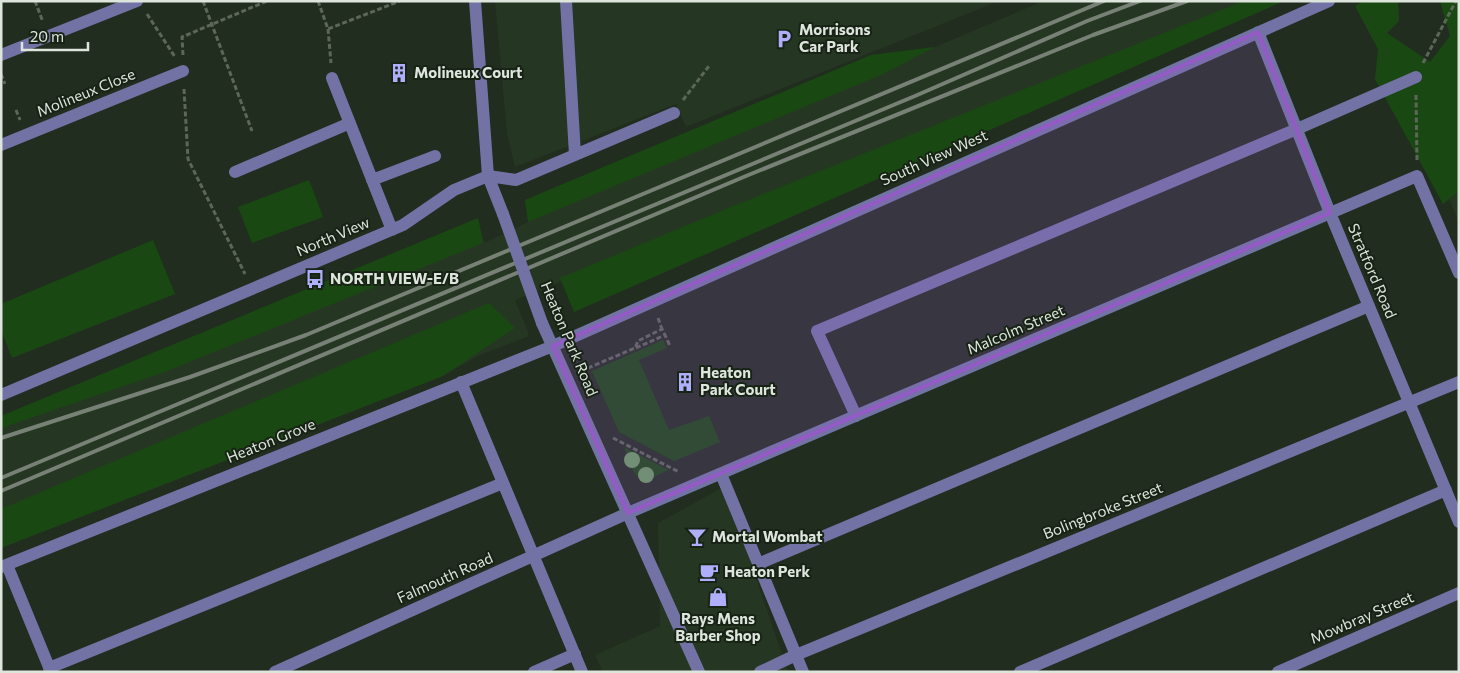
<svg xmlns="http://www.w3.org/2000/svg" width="1460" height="673" viewBox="0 0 1460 673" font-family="Commissioner,sans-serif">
	<rect width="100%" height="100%" fill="#212d1f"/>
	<!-- built -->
	<path fill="#253622" d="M495,1H999L686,127L676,104L515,167L507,134Z
		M1043,1H1264L515,300L529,334L527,337L478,356L443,376L1,548V416L478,218L484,243L528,222L525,200L871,55L935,47Z
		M1459,142V223L1445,189Z
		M725,486L788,672H603L595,655L660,626L658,523Z"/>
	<!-- green -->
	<path fill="#1a4813" d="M1244,1H1284L574,312L560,278L741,203Z
		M1364,1H1398L1399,21L1387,33L1430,62L1450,36L1440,1H1459V191L1443,204L1375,79L1378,49L1355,6Z
		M935,47L881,75L528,222L525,200L871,55Z
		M309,180L323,217L252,243L238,207Z
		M478,218L483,243L165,372L1,428V416Z
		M153,240L175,294L12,358L1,330V304Z
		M489,303L515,328L443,376L1,548V509Z
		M663,340L667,348L639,360L669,430L709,416L720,442L674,461L619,432L592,371Z
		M624,447L669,470C663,472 653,479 646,479C632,480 628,457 624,447Z"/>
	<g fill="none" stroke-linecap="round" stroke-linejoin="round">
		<!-- path -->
		<path stroke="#5c675a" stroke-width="3" stroke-dasharray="5 2.5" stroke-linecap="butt" d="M35,1L43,22
			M203,1L252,131
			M318,1L328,29L400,1
			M147,14L175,57
			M328,29L331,63
			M183,55L182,37L267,1
			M1423,63L1456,1
			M1,74L5,84
			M184,89L188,159L245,274
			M1416,95L1417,161
			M683,100L709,66
			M16,110L20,120
			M658,318L662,329
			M636,348L665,335L670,346
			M581,371L635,348L638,341L662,329L665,335
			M613,438L679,472"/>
		<!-- minor -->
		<path stroke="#7372a5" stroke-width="12" d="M475,1L488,176L503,214
			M566,1L575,155
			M1258,32L1330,213L1459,522
			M1,55L137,1
			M332,78L392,230
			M1,145L183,71
			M235,172L350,123
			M372,180L435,156
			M542,323L699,672
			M461,382L582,672
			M1,395L403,225L454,190L488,176L516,180L674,113
			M856,416L817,331L1297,129L1416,77
			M721,474L803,672
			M758,564L1369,306
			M7,565L51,672
			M1,567L553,346L1329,1
			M49,668L503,483
			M275,672L628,513L1417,176L1459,273
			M534,672L575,654
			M760,672L796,655L1459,382
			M1020,672L1446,490
			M1278,672L1459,593"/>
		<!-- rail -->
		<path stroke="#778175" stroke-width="4" d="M1,438L190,377L306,335L1104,1
			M1,478L915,96L1087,21L1140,1
			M1,491L746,176L1093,35L1187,1"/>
		<!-- minor-bridge -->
		<path stroke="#7372a5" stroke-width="12" d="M503,214L542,323"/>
	</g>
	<!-- trees -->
	<g fill="#6b9b63">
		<circle cx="632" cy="460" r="8"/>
		<circle cx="646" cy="475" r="8"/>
	</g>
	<!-- marked area -->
	<path fill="#945ac6" fill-opacity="0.2" stroke="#945ac6" stroke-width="4" stroke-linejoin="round" d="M1258,32L1330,213L628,513L553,346Z"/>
	<!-- icons -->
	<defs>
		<g id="parking-bare" transform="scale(1.5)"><path d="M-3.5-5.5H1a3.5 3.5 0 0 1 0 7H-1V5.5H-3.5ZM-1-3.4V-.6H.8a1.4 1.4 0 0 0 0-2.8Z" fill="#afaefa" stroke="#172315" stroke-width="2.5" paint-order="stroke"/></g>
		<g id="building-bare" transform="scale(1.5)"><path d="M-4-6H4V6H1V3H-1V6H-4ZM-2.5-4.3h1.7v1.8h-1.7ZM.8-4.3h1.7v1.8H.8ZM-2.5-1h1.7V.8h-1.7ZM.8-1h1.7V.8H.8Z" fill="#afaefa" stroke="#172315" stroke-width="2.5" paint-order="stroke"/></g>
		<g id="bus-bare" transform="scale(1.5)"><path d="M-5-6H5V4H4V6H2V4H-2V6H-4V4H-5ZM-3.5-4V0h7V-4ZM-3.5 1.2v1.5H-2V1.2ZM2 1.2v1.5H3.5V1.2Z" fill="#afaefa" stroke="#172315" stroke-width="2.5" paint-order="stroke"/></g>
		<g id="bar-bare" transform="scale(1.5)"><path d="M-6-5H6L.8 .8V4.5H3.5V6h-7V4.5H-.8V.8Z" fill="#afaefa" stroke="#172315" stroke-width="2.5" paint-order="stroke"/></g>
		<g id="cafe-bare" transform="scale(1.5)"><path d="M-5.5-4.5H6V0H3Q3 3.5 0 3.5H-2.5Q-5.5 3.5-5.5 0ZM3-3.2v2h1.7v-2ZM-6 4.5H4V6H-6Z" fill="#afaefa" stroke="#172315" stroke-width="2.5" paint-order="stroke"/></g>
		<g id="shop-bare" transform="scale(1.5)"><path d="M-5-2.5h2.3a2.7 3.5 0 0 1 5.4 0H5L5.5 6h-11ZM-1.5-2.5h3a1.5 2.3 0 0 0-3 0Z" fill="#afaefa" stroke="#172315" stroke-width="2.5" paint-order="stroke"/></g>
	</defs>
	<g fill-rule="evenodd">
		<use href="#parking-bare" x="784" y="39"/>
		<use href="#building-bare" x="399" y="73"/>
		<use href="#bus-bare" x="315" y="279"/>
		<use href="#building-bare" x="685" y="382"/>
		<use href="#bar-bare" x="697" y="537"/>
		<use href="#cafe-bare" x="709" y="572"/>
		<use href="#shop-bare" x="718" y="597"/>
	</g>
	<g text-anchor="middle" stroke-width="4" stroke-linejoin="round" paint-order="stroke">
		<!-- poi labels -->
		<g font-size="15" font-weight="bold" fill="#dde5dc" stroke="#172315" text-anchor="start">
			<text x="799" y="35">Morrisons<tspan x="799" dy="17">Car Park</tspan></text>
			<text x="414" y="78">Molineux Court</text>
			<text x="330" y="284">NORTH VIEW-E/B</text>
			<text x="700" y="378">Heaton<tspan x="700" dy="17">Park Court</tspan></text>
			<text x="712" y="542">Mortal Wombat</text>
			<text x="724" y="577">Heaton Perk</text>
			<text x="718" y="624" text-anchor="middle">Rays Mens<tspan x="718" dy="17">Barber Shop</tspan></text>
		</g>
		<!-- street labels -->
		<g font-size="15" fill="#dde5dc" stroke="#172315">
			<text transform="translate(86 93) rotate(-22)" y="5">Molineux Close</text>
			<text transform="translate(934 158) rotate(-24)" y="5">South View West</text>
			<text transform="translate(333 237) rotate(-23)" y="5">North View</text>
			<text transform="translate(1372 271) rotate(67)" y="5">Stratford Road</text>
			<text transform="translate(1016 330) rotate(-23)" y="5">Malcolm Street</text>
			<text transform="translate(569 339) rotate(67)" y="5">Heaton Park Road</text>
			<text transform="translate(271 441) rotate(-22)" y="5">Heaton Grove</text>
			<text transform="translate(1103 511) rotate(-22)" y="5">Bolingbroke Street</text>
			<text transform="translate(445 578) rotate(-24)" y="5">Falmouth Road</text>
			<text transform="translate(1362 618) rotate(-23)" y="5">Mowbray Street</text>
		</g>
	</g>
	<!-- border -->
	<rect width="1460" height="673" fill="none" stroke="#dde5dc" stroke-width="5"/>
	<!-- scale -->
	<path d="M22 42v8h66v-8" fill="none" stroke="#dde5dc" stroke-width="2.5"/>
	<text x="30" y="42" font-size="15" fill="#dde5dc" stroke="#172315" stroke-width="4" paint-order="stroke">20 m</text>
</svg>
